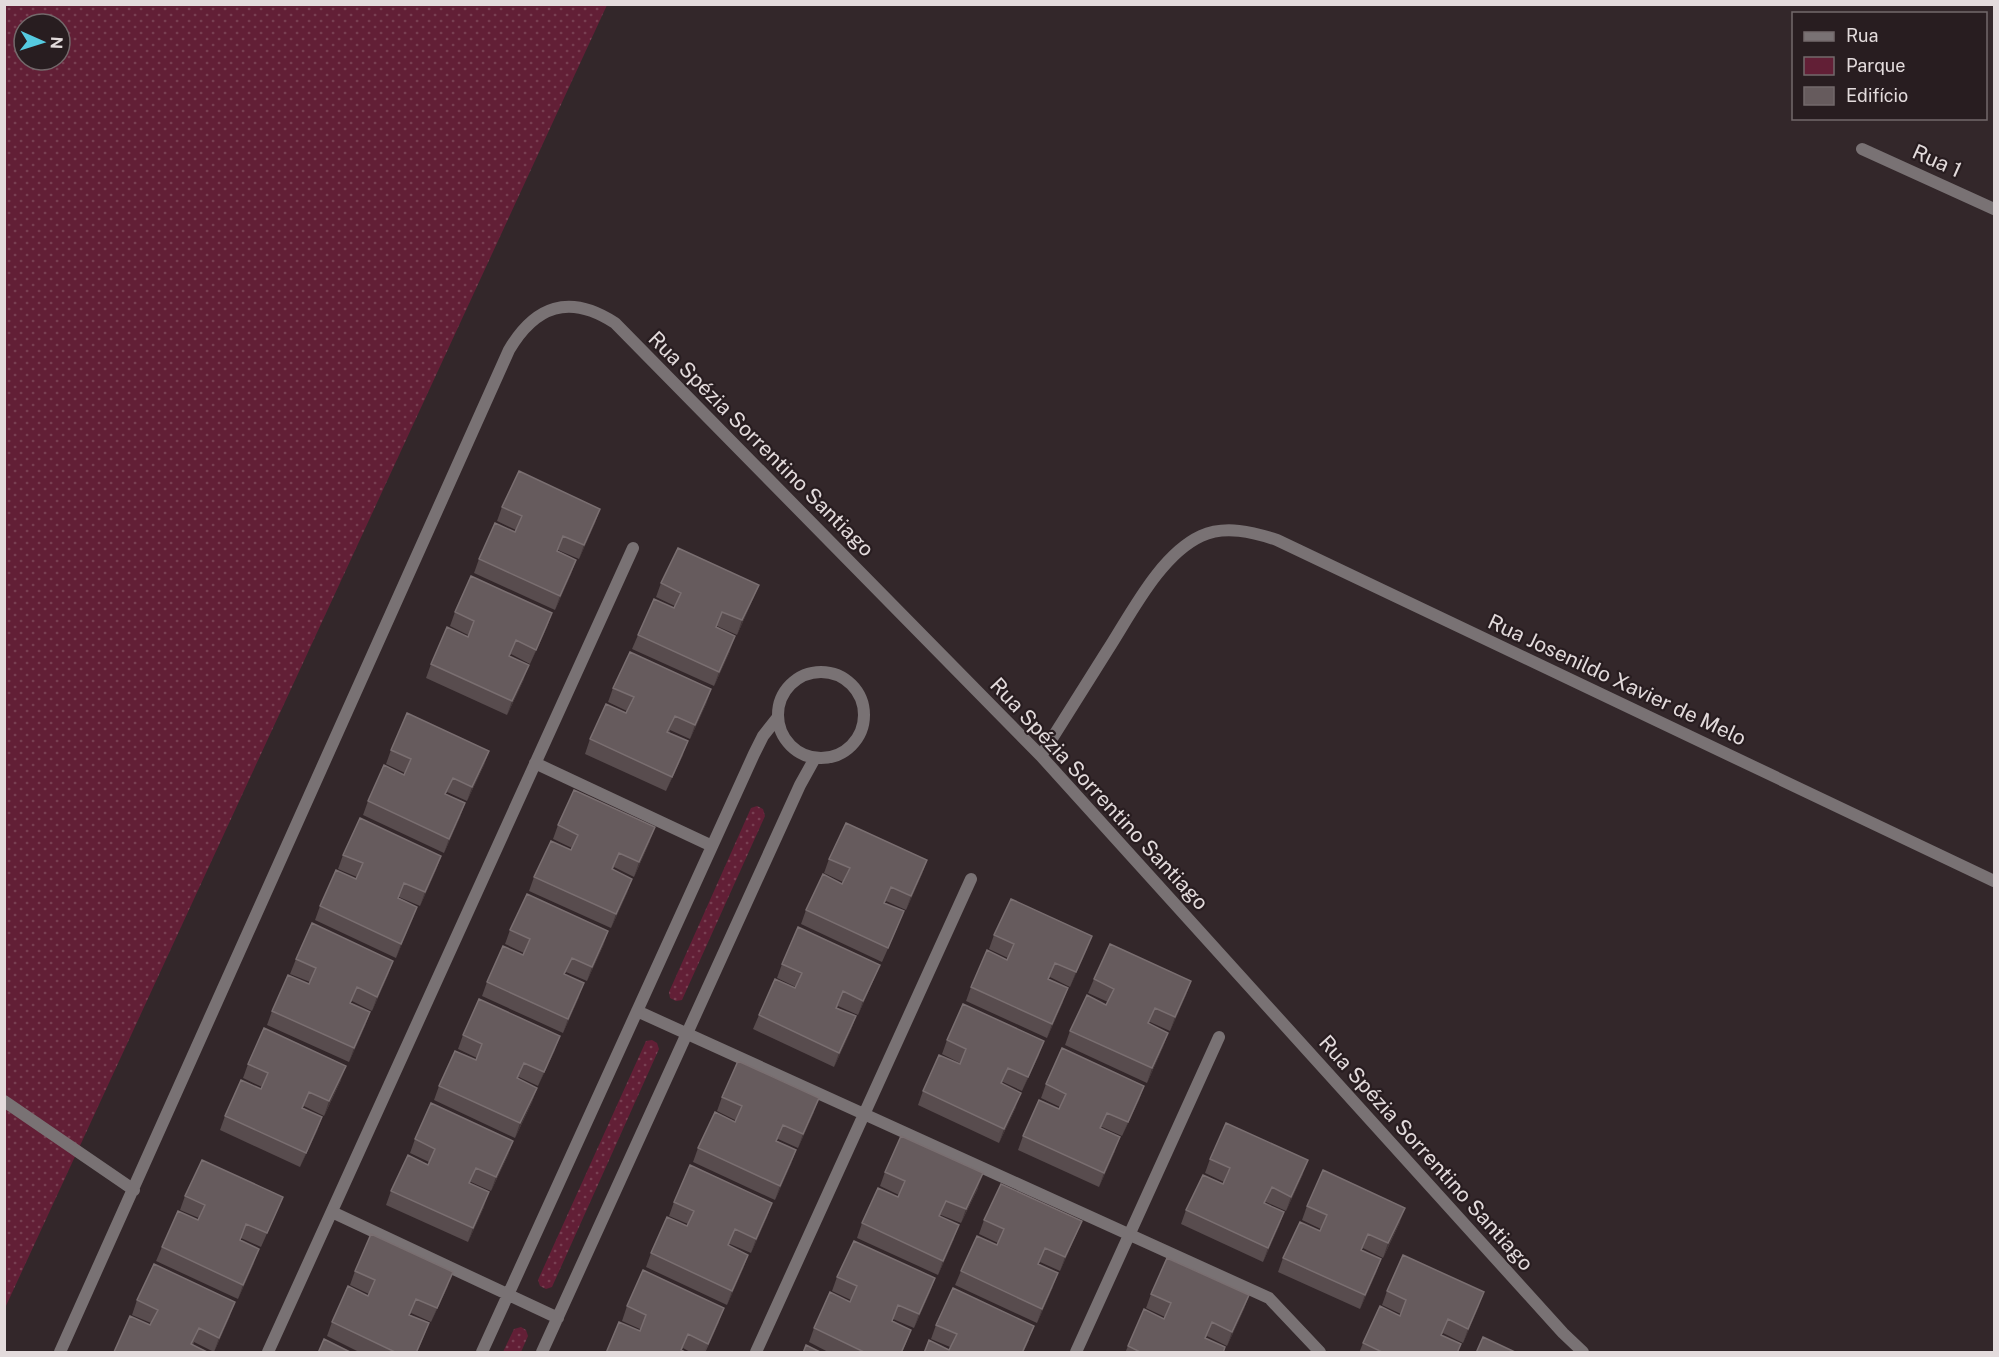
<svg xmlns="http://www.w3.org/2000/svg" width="1999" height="1357" viewBox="0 0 1999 1357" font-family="'Public Sans',sans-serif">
	<defs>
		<pattern id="green-dots" width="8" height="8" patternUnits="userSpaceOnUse" patternTransform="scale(1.5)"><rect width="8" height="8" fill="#621f36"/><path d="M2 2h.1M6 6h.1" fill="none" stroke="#783f52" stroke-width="1.8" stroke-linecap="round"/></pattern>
	</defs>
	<rect width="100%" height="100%" fill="#33272a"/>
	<!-- green -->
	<path fill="url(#green-dots)" fill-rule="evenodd" d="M5,5H607L5,1308ZM24,24H60V60H24Z
		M757,806L763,809L765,816L682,1000L676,1001L670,998L669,992L751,808Z
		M652,1040L657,1043L659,1049L552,1287L546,1289L540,1286L538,1280L646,1041Z
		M521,1327L526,1330L528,1336L521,1352H503L514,1329Z"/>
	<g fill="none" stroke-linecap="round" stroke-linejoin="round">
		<!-- street -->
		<path stroke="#797274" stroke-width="12" d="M1862,149L1994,209
			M778 715a43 43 0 1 1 86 0a43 43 0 1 1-86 0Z
			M1041,756C1063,721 1085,686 1107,651C1131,614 1160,555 1201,536C1225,525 1253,532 1277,540L1994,881
			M535,763L712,846
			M637,1011L1269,1298L1320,1352
			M4,1101L134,1190
			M332,1212L558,1318
			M60,1352L509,350C535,306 569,293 615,323L1041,756L1563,1333L1583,1352
			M268,1352L633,548
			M482,1352L754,754L763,736L778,717
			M542,1352L800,785L815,758
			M756,1352L971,879
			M1076,1352L1219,1037"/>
	</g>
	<!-- wall -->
	<path fill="#584c4e" d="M502,507L600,509L595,523L579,559L558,550V551L576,560L571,574L555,610L474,573L479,559L515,532L516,530L497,521Z
		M661,583L759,585L753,599L737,635L717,626L716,628L730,651L714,686L632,649L638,635L674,608L675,606L656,597Z
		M455,612L552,613L547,627L530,664L511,654L510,656L524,679L507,715L426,678L431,664L468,637V635L450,626Z
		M613,688L711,689L706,704L690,739L670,730L669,733L683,755L666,791L585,754L590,739L626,713L627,711L608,702Z
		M391,750L489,751L484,765L467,801L447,792L446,794L465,803L460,817L444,853L363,815L368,801L404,775L405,773L386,764Z
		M558,825L650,841L634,877L614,867L613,870L632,879L627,893L611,928L529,891L534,877L571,850L572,848L553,839Z
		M343,855L441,856L436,870L420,906L399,897V898L417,907L396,958L315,920L320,906L356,879L357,877L338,869Z
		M829,859L927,860L922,874L906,910L886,901L885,903L898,926L882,962L801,924L806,910L842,884L843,882L824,873Z
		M510,930L608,931L603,946L587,981L566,972L565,974L579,997L563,1033L482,996L487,982L523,955L524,953L505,944Z
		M994,935L1092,936L1070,987L1050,977L1049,979L1063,1002L1047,1038L966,1001L971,987L1007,960L1008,958L989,949Z
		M296,959L393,961L388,975L372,1011L352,1001L351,1003L370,1012L365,1026L349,1062L267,1025L272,1011L309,984L310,982L290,974Z
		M782,964L874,979L858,1015L838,1006L837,1008L856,1016L851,1030L834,1067L753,1029L759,1015L795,988L796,987L777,978Z
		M1094,979L1191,981L1186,995L1170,1031L1150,1022L1149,1024L1168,1033L1163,1047L1147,1083L1065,1045L1070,1031L1106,1005L1108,1002L1088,993Z
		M463,1035L555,1050L538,1086L519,1077L518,1079L537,1088L532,1102L515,1138L434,1100L439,1086L476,1060L477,1058L458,1049Z
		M947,1040L1039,1055L1022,1091L1003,1082L1002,1084L1016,1107L999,1143L918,1105L923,1091L960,1064V1063L942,1054Z
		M248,1064L341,1080L324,1116L304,1106L303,1108L322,1117L317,1131L300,1167L220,1130L225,1116L261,1089L262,1087L243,1078Z
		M1046,1084L1144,1086L1139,1100L1122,1136L1102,1127L1101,1129L1115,1151L1099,1187L1018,1150L1023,1136L1059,1109L1060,1107L1041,1098Z
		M722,1097L814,1112L798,1148L778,1139L777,1141L796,1150L791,1164L775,1200L693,1162L698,1148L735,1122V1120L717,1111Z
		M415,1139L513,1141L508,1155L491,1191L471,1182L470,1184L484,1207L468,1242L386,1205L391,1191L428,1165L429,1162L410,1153Z
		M1210,1159L1303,1174L1286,1211L1266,1202L1265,1204L1284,1212L1279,1226L1263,1262L1181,1224L1186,1210L1223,1184L1224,1182L1205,1173Z
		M885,1172L978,1188L961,1223L941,1215L940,1217L954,1239L938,1275L857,1238L862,1223L898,1197L899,1195L880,1186Z
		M185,1196L277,1211L261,1247L241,1238L240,1240L254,1263L238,1299L156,1261L162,1247L198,1220L199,1218L180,1210Z
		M674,1202L772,1203L767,1217L751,1253L730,1244L729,1246L748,1255L743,1269L727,1305L646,1267L651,1253L687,1226L688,1224L669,1216Z
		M1307,1206L1400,1222L1383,1258L1363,1248L1362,1250L1381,1259L1376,1273L1360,1309L1278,1272L1283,1258L1320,1231L1321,1229L1302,1220Z
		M984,1220L1082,1221L1076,1235L1060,1271L1040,1262L1039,1264L1053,1287L1037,1323L955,1285L961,1271L997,1245L998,1243L979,1234Z
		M355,1271L448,1286L431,1322L411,1313L410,1315L429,1323L417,1353H361L327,1336L332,1322L368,1296L369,1294L350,1285Z
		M837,1277L935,1278L930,1292L914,1328L893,1319L892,1321L911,1330L902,1353H830L809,1342L814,1328L850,1302L851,1300L832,1291Z
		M1387,1291L1479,1306L1463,1343L1443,1333L1442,1335L1458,1353H1359L1363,1343L1400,1316L1401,1314L1382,1305Z
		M1151,1294L1249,1295L1244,1309L1227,1346L1207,1336L1206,1338L1223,1353H1125L1128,1346L1164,1319L1165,1317L1146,1308Z
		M137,1300L230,1316L214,1352L194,1342L193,1345L209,1353H114L130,1316L150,1325L151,1323L132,1315Z
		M627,1306L719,1322L705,1353H692L683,1348L682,1350L640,1331V1329L622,1321Z
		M936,1325L1029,1340L1023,1353H924L949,1350L950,1347L931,1339Z"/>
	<!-- shaded-wall -->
	<path fill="#433739" d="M600,509L595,523L579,559L584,545Z
		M576,560L571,574L555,610L560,596Z
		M759,585L753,599L737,635L742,620Z
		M552,613L547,627L530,664L536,650Z
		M735,636L730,651L714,686L719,672Z
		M529,665L524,679L507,715L512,701Z
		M711,689L706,704L690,739L695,725Z
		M688,741L683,755L666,791L672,777Z
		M489,751L484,765L467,801L472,787Z
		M465,803L460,817L444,853L449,839Z
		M655,827L650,841L634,877L639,862Z
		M441,856L436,870L420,906L425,892Z
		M927,860L922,874L906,910L911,896Z
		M632,879L627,893L611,928L616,914Z
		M417,907L412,921L396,958L401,944Z
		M608,931L603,946L587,981L592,967Z
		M1092,936L1087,950L1070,987L1076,972Z
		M393,961L388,975L372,1011L377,997Z
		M880,965L874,979L858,1015L863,1001Z
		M1191,981L1186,995L1170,1031L1175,1017Z
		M584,983L579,997L563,1033L568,1019Z
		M1068,988L1063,1002L1047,1038L1052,1024Z
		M370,1012L365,1026L349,1062L354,1048Z
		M856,1016L851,1030L834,1067L839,1053Z
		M1168,1033L1163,1047L1147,1083L1152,1068Z
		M560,1036L555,1050L538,1086L544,1072Z
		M1044,1041L1039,1055L1022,1091L1028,1077Z
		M346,1066L341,1080L324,1116L329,1101Z
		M1144,1086L1139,1100L1122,1136L1128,1122Z
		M537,1088L532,1102L515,1138L520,1123Z
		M1021,1093L1016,1107L999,1143L1004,1129Z
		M819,1098L814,1112L798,1148L803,1134Z
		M322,1117L317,1131L300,1167L306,1153Z
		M1120,1137L1115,1151L1099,1187L1104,1173Z
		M513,1141L508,1155L491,1191L496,1177Z
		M796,1150L791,1164L775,1200L780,1186Z
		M1308,1160L1303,1174L1286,1211L1291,1197Z
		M983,1173L978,1188L961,1223L966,1209Z
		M489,1192L484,1207L468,1242L473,1228Z
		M772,1203L767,1217L751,1253L756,1239Z
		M1405,1208L1400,1222L1383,1258L1388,1243Z
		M1284,1212L1279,1226L1263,1262L1268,1248Z
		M1082,1221L1076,1235L1060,1271L1065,1257Z
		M959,1225L954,1239L938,1275L943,1261Z
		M259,1249L254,1263L238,1299L243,1285Z
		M748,1255L743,1269L727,1305L732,1291Z
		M1381,1259L1376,1273L1360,1309L1365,1295Z
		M453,1272L448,1286L431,1322L437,1308Z
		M1058,1273L1053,1287L1037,1323L1042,1309Z
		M935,1278L930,1292L914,1328L919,1314Z
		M1484,1292L1479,1306L1463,1343L1468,1329Z
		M1249,1295L1244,1309L1227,1346L1232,1332Z
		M235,1302L230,1316L214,1352L219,1338Z
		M724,1308L719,1322L704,1353Z
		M429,1323L417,1353H416Z
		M1034,1326L1023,1353H1022Z"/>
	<!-- building -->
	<path fill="#665b5d" stroke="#7a6f71" stroke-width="1.5" d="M519,471L600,509L584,545L563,536L557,551L576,560L560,596L479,559L495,523L515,532L522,516L502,507Z
		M678,548L759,585L742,620L722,612L716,627L735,636L719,672L638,635L654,599L674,608L681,593L661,583Z
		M471,576L552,613L536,650L516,640L509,656L529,665L512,701L431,664L447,627L468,637L474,621L455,612Z
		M630,652L711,689L695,725L675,716L667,732L688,741L672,777L590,739L606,704L626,713L634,697L613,688Z
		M407,713L489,751L472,787L453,778L445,794L465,803L449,839L368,801L384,765L404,775L411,759L391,750Z
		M574,790L655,827L639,862L619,853L612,869L632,879L616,914L534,877L551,841L571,850L578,835L558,825Z
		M360,818L441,856L425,892L404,883L398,898L417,907L401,944L320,906L336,870L356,879L363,863L343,855Z
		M846,823L927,860L911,896L891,887L884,903L904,911L888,948L806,910L823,874L842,884L850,868L829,859Z
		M527,894L608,931L592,967L572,958L564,974L584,983L568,1019L487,982L503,946L523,955L530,939L510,930Z
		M1011,899L1092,936L1076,972L1055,963L1048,979L1068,988L1052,1024L971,987L987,950L1007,960L1014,944L994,935Z
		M312,923L393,961L377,997L357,987L350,1003L370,1012L354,1048L272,1011L288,975L309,984L316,968L296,959Z
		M798,927L880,965L863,1001L843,991L836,1008L856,1016L839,1053L759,1015L775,979L795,988L802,973L782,964Z
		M1110,944L1191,981L1175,1017L1155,1008L1148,1023L1168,1033L1152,1068L1070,1031L1087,995L1106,1005L1114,989L1094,979Z
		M479,999L560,1036L544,1072L524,1063L517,1078L537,1088L520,1123L439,1086L455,1051L476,1060L482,1044L463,1035Z
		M963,1004L1044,1041L1028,1077L1008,1068L1001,1083L1021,1093L1004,1129L923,1091L939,1055L960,1064L966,1049L947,1040Z
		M264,1028L346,1066L329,1101L309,1092L302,1108L322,1117L306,1153L225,1116L241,1080L261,1089L268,1073L248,1064Z
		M1062,1048L1144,1086L1128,1122L1107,1113L1100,1128L1120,1137L1104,1173L1023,1136L1039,1100L1059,1109L1066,1094L1046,1084Z
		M738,1061L819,1098L803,1134L783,1125L776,1141L796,1150L780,1186L698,1148L715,1112L735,1122L742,1106L722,1097Z
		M431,1103L513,1141L496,1177L476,1168L469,1183L489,1192L473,1228L391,1191L408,1155L428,1165L435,1149L415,1139Z
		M1226,1123L1308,1160L1291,1197L1272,1187L1264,1203L1284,1212L1268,1248L1186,1210L1203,1175L1223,1184L1230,1168L1210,1159Z
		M901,1136L983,1173L966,1209L946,1201L939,1216L959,1225L943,1261L862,1223L878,1188L898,1197L905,1181L885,1172Z
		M202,1160L283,1197L267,1233L246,1224L240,1240L259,1249L243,1285L162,1247L178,1211L198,1220L205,1205L185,1196Z
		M690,1165L772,1203L756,1239L735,1229L728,1245L748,1255L732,1291L651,1253L667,1217L687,1226L694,1211L674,1202Z
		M1323,1170L1405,1208L1388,1243L1368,1234L1361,1250L1381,1259L1365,1295L1283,1258L1300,1222L1320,1231L1327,1215L1307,1206Z
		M1001,1184L1082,1221L1065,1257L1045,1248L1038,1264L1058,1273L1042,1309L961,1271L977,1236L997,1245L1004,1229L984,1220Z
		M371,1234L453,1272L437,1308L416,1299L409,1315L429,1323L416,1353H397L332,1322L348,1286L368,1296L375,1280L355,1271Z
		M854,1241L935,1278L919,1314L898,1305L892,1321L911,1330L901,1353H866L814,1328L830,1292L850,1302L857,1286L837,1277Z
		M1403,1255L1484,1292L1468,1329L1448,1319L1441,1335L1461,1344L1457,1353H1384L1363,1343L1380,1306L1400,1316L1406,1300L1387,1291Z
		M1167,1258L1249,1295L1232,1332L1212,1322L1205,1338L1225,1347L1223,1353H1142L1128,1346L1144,1309L1164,1319L1171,1303L1151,1294Z
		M154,1264L235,1302L219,1338L199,1328L191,1344L209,1353L114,1352L130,1316L150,1325L158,1310L137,1300Z
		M643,1270L724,1308L708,1344L688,1334L681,1350L687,1353H606L619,1322L640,1331L646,1315L627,1306Z
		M953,1288L1034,1326L1022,1353H924L929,1340L949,1350L957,1334L936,1325Z
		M1483,1337L1517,1353H1476Z
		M324,1339L352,1353H318Z
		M806,1345L822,1353H803Z"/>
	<g text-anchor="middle" stroke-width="4.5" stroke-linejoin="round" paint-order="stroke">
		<!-- street labels -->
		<g font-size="21" fill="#e3dbdc" stroke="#281d20">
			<text transform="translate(1937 161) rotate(24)" y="7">Rua 1</text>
			<text transform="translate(761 444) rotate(45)" y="7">Rua Spézia Sorrentino Santiago</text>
			<text transform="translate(1617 680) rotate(25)" y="7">Rua Josenildo Xavier de Melo</text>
			<text transform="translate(1099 794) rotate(47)" y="7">Rua Spézia Sorrentino Santiago</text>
			<text transform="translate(1426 1153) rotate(48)" y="7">Rua Spézia Sorrentino Santiago</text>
		</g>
	</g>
	<!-- border -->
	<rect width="1999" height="1357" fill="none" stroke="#e3dbdc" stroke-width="12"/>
	<!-- legend -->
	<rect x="1792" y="12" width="195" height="108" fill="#281d20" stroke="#73696b" stroke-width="1.5"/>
	<rect x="1804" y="32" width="30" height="9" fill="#797274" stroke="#73696b" stroke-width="1.5"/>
	<text x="1846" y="42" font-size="18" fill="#e3dbdc">Rua</text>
	<rect x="1804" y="57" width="30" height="18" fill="#621f36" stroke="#73696b" stroke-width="1.5"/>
	<text x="1846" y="72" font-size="18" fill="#e3dbdc">Parque</text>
	<rect x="1804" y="87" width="30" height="18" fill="#665b5d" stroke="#73696b" stroke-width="1.5"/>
	<text x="1846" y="102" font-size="18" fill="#e3dbdc">Edifício</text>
	<!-- north arrow -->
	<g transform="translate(42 42) rotate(93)"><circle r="28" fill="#281d20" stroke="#73696b" stroke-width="1.5"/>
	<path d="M0-4.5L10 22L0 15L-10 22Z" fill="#55cae0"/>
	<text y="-9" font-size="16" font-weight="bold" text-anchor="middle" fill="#e3dbdc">N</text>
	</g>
</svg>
